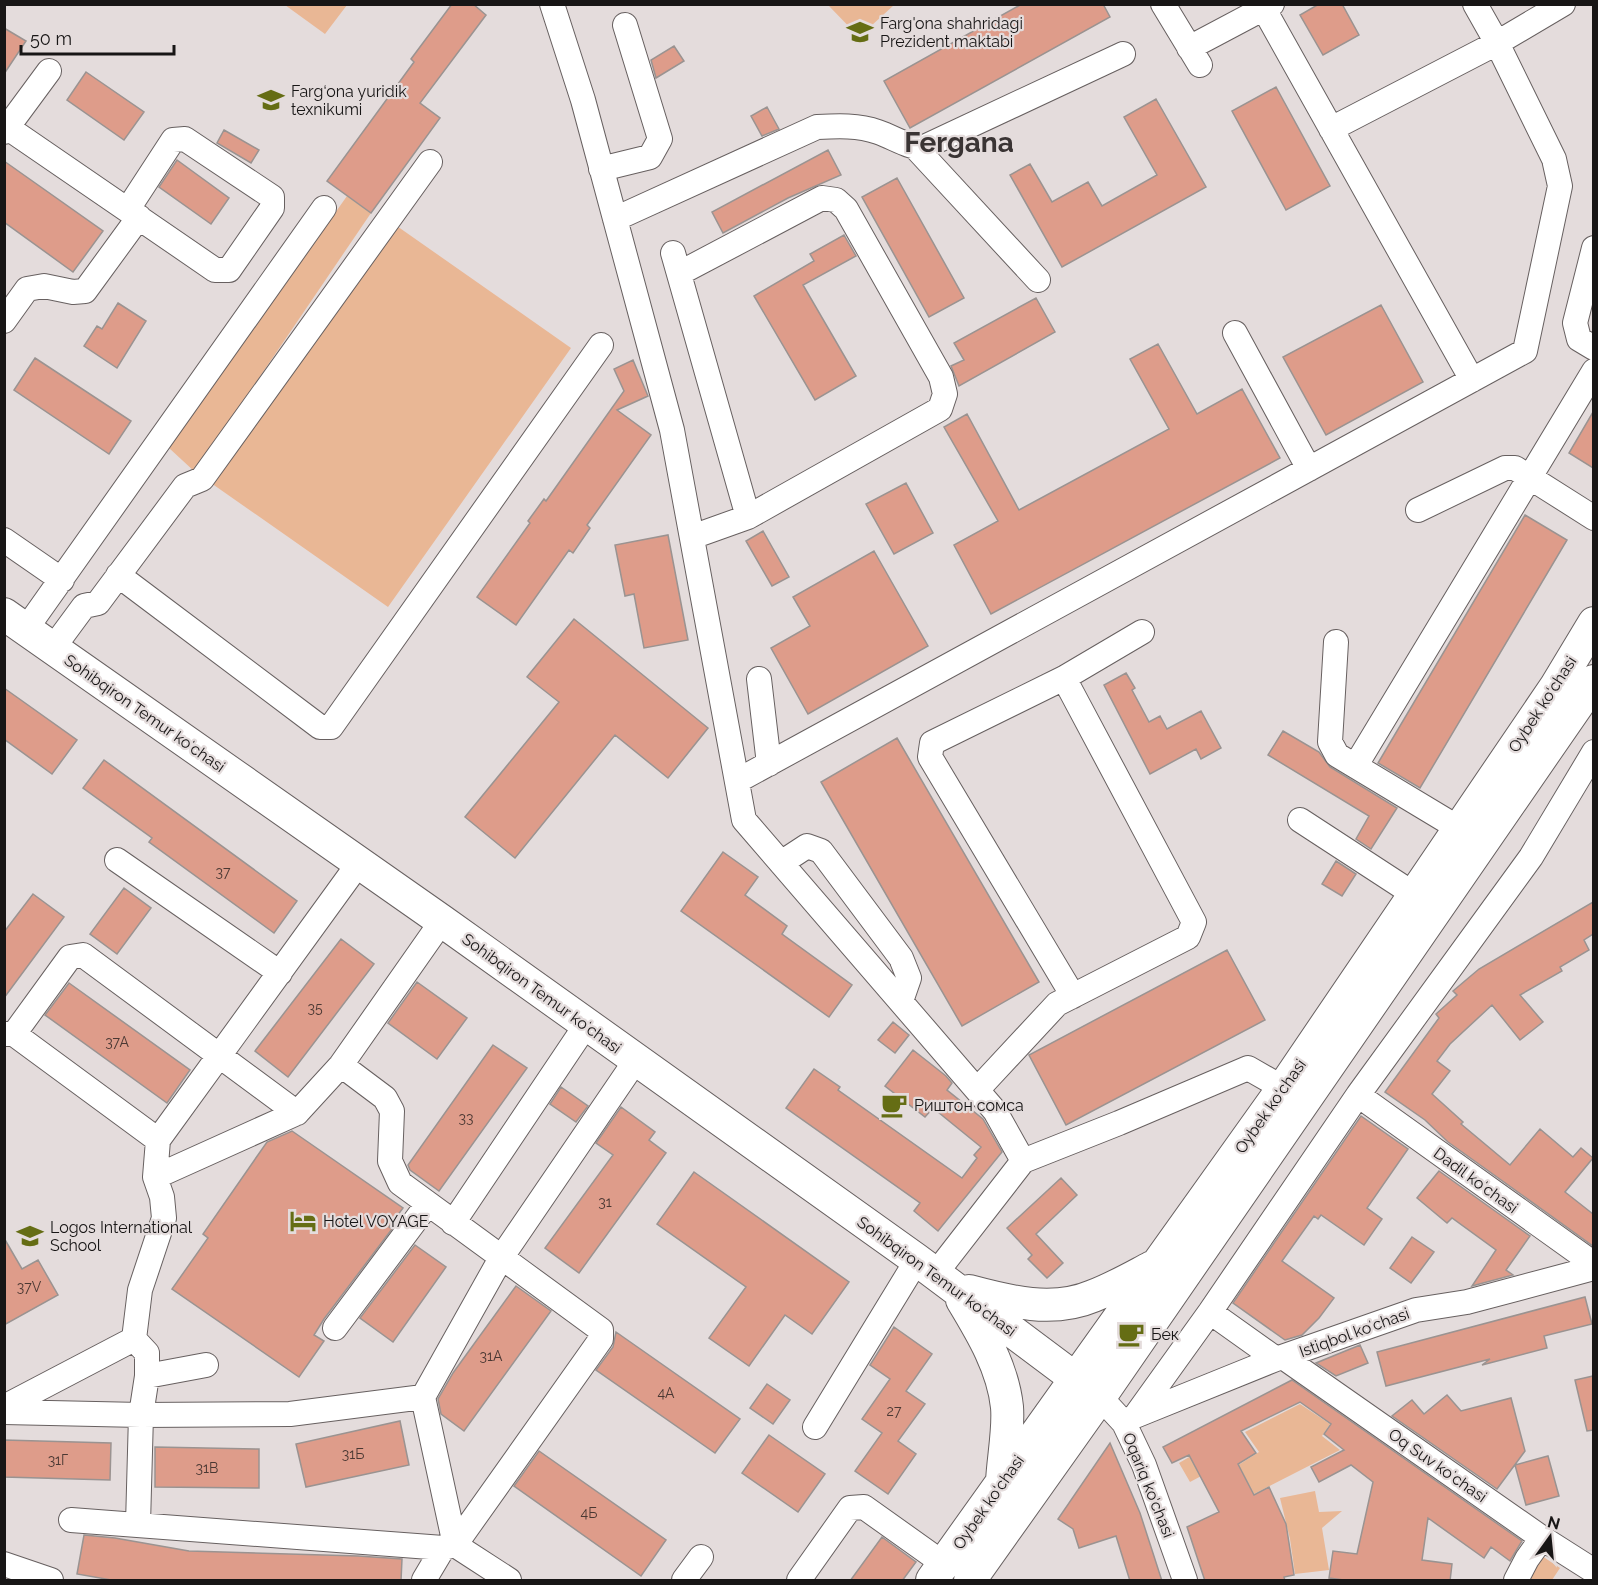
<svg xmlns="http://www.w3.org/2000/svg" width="1598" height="1585" viewBox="0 0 1598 1585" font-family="Raleway,sans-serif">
	<rect width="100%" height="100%" fill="#e4dcdc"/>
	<!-- green -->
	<path fill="#e9b795" d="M285,5H347L325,34Z
		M828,5H894L859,37Z
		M347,196L371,213L195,472L169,448Z
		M394,224L571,348L388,607L211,483Z
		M1300,1404L1330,1424L1322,1436L1340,1450L1254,1494L1235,1458L1190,1482L1179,1463L1208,1446L1228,1448L1240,1464L1259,1452L1245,1432Z
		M1315,1491L1319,1512L1342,1511L1322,1528L1329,1570L1295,1574L1290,1539L1280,1498Z
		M1539,1554L1560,1568L1552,1580H1523Z"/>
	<!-- building -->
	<path fill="#de9c8a" stroke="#9a9391" stroke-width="1.5" d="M452,4H473L486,15L420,103L440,118L371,213L327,181L414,62L411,59Z
		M1022,4H1103L1110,17L910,128L884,81Z
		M1319,4H1342L1359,35L1323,55L1300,15Z
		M4,28L26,41L4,74Z
		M674,46L684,61L656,78L651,60Z
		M86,72L144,112L124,140L67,100Z
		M1276,87L1330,186L1286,210L1232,111Z
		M1156,99L1206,187L1062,267L1010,175L1030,164L1052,202L1088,182L1102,206L1157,175L1124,117Z
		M767,107L779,129L762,136L751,116Z
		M224,130L259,150L251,163L217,143Z
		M828,150L841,175L788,198L723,233L712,212Z
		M177,160L229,198L211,224L159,187Z
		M4,161L103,231L73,272L4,222Z
		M897,178L964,298L929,317L862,197Z
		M844,235L856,256L803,285L856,376L815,400L754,296L814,261L810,254Z
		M1036,298L1055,332L959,386L951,366L964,360L954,343Z
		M118,303L146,321L117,368L84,346L97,326L102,329Z
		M1381,305L1423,382L1326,435L1283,357Z
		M1158,344L1197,414L1242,389L1280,458L991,614L954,545L998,521L944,427L967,414L1019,510L1169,429L1130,359Z
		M35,358L131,421L109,454L14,390Z
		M633,360L648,396L617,410L651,435L587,525L590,528L573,553L569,550L516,625L477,597L530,523L528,521L544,499L546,501L624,391L614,369Z
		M1593,412V468L1569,453Z
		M906,483L933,533L894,554L866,504Z
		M1525,515L1567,540L1420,788L1378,763Z
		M763,531L789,577L772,586L746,541Z
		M668,535L688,640L644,648L634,594L625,596L615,545Z
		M874,551L928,646L808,714L771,648L810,626L793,597Z
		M574,619L708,728L668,778L615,735L515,858L465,817L559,702L527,677Z
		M1126,673L1135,688L1132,690L1149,722L1160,716L1167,729L1201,711L1221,748L1201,759L1196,749L1150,774L1104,685Z
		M4,688L77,740L52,774L4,739Z
		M1283,731L1319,752L1330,767L1397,808L1371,849L1356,839L1369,816L1268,755Z
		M897,738L1039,982L962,1026L821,782Z
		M104,760L297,901L274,933L149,842L152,838L83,788Z
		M723,852L758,877L745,895L787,926L782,934L852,985L829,1017L681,911Z
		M1336,861L1356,874L1342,896L1322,884Z
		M124,888L151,908L117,954L90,934Z
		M33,894L64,917L4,998V932Z
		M1593,902V934L1584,940L1589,950L1560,967L1562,971L1520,995L1543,1022L1520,1040L1492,1005L1450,1044L1437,1061L1450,1071L1432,1094L1463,1122L1461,1124L1510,1165L1540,1129L1573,1157L1581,1148L1593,1158L1565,1192L1593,1214V1246L1448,1142L1425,1120L1385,1092L1439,1018L1436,1014L1457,995L1453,991L1479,969Z
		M341,939L374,964L288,1077L255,1051Z
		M1227,950L1265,1020L1066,1125L1029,1055Z
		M417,982L467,1018L437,1059L388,1023Z
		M69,983L190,1070L167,1103L45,1015Z
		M893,1022L909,1035L895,1053L878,1040Z
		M493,1045L527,1068L439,1191L410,1170L408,1165Z
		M913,1050L946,1076L952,1083L947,1090L983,1119L1002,1152L938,1231L914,1211L920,1203L786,1108L814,1069L840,1087L838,1090L962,1178L977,1158L974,1155L981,1147L933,1108L925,1117L885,1086Z
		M561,1087L588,1106L576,1122L550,1104Z
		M621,1107L655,1132L649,1140L666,1153L579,1273L545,1248L613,1155L596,1143Z
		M1361,1116L1408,1149L1367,1208L1382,1219L1364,1245L1321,1215L1318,1219L1314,1216L1282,1261L1334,1298L1319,1318L1302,1335L1285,1340L1233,1303Z
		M292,1131L403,1208L389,1227L392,1229L324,1319L314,1335L324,1341L299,1377L172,1289L208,1238L203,1234L267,1142Z
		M1439,1171L1530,1236L1506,1270L1513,1275L1472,1286L1496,1250L1452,1218L1447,1223L1417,1198Z
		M694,1172L849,1282L812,1334L785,1315L749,1366L709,1338L746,1287L657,1224Z
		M1061,1178L1077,1195L1036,1234L1063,1263L1047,1278L1028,1259L1032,1255L1007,1228Z
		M1412,1237L1434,1252L1411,1283L1390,1268Z
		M4,1238L22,1269L38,1260L58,1295L4,1325Z
		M415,1245L446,1267L393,1342L360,1318Z
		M516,1286L551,1311L464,1431L441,1414L438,1399L453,1373Z
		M1585,1297L1592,1324L1544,1336L1547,1348L1482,1365L1490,1359L1386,1386L1377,1352Z
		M894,1327L932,1354L906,1391L925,1404L898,1441L916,1454L888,1494L855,1471L882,1433L862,1419L890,1379L870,1365Z
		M616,1332L740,1419L715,1453L596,1370L613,1347Z
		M1360,1345L1368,1363L1336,1376L1316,1363Z
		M1593,1376V1430L1587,1431L1575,1380Z
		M1292,1380L1522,1541L1510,1561L1491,1547L1484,1558L1428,1518L1422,1560L1452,1564L1450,1581H1351L1329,1578L1333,1551L1357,1554L1373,1482L1351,1465L1319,1482L1311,1467L1344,1450L1324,1434L1331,1424L1300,1402L1241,1431L1256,1453L1238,1464L1254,1495L1269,1487L1286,1524L1294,1575L1284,1577L1285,1581H1205L1187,1527L1219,1512L1189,1455L1172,1463L1163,1447Z
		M767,1384L790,1400L773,1424L750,1408Z
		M1447,1395L1461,1411L1511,1398L1525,1451L1497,1489L1392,1416L1412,1400L1424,1414Z
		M400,1421L409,1465L306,1487L296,1444Z
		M769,1435L825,1474L798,1512L742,1473Z
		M4,1440L111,1443L110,1480L4,1477Z
		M1110,1443L1140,1513L1162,1581H1130L1116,1536L1079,1548L1073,1529L1058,1519Z
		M155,1447L259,1449V1488L155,1487Z
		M539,1451L666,1540L641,1576L514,1486Z
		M1548,1456L1559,1496L1526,1505L1515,1465Z
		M84,1535L115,1538L189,1551L358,1556L402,1559L401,1581H117L77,1574Z
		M882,1537L916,1562L902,1581H850Z"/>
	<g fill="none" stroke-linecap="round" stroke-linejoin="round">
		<!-- minor casing -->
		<g stroke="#676060" stroke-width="26">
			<path id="minor" d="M552,4L583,100L672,430L744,820L995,1111L1023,1161L936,1273
				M1163,4L1200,65
				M1264,9L1472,380
				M1189,48L1272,4
				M8,128L215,270H229L272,208V197L185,139L173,140L128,209
				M1331,129L1497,43L1563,4
				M4,132L49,71
				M915,147L1038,280
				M601,169L650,157L660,139L625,25
				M615,219L817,127C838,126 858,125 878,132C893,137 907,147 922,148L1123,54
				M1594,248L1575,323L1579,339L1594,348
				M673,253L748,517
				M680,273L822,198L836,200L846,209L941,377L945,394L940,409L748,517L692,537
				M4,321L27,289L44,286L73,292L85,291L139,217
				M1235,333L1309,469
				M1418,510L1505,468H1515L1594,518
				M4,540L62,580
				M118,575L320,727H331L601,345
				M26,629L324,208
				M1336,642L1330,742L1337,755L1460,829
				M53,648L84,606L98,603L185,486L202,479L430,162
				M759,679L769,764
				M1356,765L1594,371
				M737,781L1525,351L1560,186L1554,159L1497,43L1475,4
				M1300,820L1415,895
				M117,860L280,973
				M781,863L807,846L821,851L901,958L909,978L901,1001
				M1073,996L930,757L932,743L1064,678L1142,632
				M4,1034H14L158,1140
				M14,1034L70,957L83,955L297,1113
				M341,1065L385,1098L392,1111L390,1161L400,1183L601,1330V1339L455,1545L443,1548L424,1580
				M977,1090L1057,1004L1188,937L1194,922L1064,678
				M1358,1095L1594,1264
				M1023,1161L1119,1123L1248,1068L1283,1088
				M155,1177L297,1113L341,1065L442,921
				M453,1223L586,1025
				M1210,1312L1276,1359
				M335,1328L427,1205
				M1283,1357L1542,1538L1594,1571
				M147,1376L206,1365
				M1100,1397L1124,1423L1144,1465L1185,1580
				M4,1407L134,1339
				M4,1412L141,1415L290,1414L423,1397
				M1136,1415L1210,1312L1358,1095L1531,857L1594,752
				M1135,1416L1276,1359L1416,1310L1467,1302L1594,1268
				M815,1427L917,1260
				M71,1520L443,1548
				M138,1524L141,1415L147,1376V1353L134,1339L140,1290L164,1218L162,1197L155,1177L158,1140L359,863
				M4,1564L51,1580
				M509,1580L455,1545L423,1397L501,1258L636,1060
				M684,1580L701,1557
				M799,1580L850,1508L864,1507L944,1564
				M1516,1580L1527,1559L1542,1538"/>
		</g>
		<!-- major casing -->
		<g stroke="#676060" stroke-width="34">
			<path id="major" d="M4,614L442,921L917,1260L1100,1397
				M969,1291C1010,1302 1053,1313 1093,1296C1114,1288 1133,1277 1152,1267
				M962,1300C982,1333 1003,1368 1007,1407C1009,1430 1003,1459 1002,1482
				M932,1580L1283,1088L1556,686L1594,623
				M970,1580L1100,1397L1594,681"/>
		</g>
		<!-- minor -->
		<use href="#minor" stroke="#fff" stroke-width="24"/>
		<!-- major -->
		<use href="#major" stroke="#fff" stroke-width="32"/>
	</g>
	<!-- icons -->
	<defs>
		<g id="school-bare" transform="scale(2.07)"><path d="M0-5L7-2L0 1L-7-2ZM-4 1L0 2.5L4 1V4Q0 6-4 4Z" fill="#656d14" stroke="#e4dcdc" stroke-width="2.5" paint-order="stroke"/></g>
		<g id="university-bare" transform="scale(2.07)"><path d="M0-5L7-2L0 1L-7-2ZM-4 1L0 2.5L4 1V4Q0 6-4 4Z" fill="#656d14" stroke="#e4dcdc" stroke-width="2.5" paint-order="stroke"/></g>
		<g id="cafe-bare" transform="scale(2.07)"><path d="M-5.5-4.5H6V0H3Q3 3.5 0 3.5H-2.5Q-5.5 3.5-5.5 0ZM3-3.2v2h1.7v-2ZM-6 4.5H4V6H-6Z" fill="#656d14" stroke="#e4dcdc" stroke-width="2.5" paint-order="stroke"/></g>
		<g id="hotel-bare" transform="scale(2.07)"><path d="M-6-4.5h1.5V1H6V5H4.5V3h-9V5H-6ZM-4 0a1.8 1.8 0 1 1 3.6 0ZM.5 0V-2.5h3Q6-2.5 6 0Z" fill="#656d14" stroke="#e4dcdc" stroke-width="2.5" paint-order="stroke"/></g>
	</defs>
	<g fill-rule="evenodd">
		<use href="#school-bare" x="860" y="32"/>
		<use href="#university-bare" x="271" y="100"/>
		<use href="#cafe-bare" x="894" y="1105"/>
		<use href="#hotel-bare" x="303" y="1221"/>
		<use href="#school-bare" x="30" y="1236"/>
		<use href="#cafe-bare" x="1131" y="1334"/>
	</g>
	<g text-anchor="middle" stroke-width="4.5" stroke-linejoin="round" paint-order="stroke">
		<!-- number labels -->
		<g font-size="14" fill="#4a3833">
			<text x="223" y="877">37</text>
			<text x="315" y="1013">35</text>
			<text x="117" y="1047">37А</text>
			<text x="466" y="1123">33</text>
			<text x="605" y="1207">31</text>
			<text x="29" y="1292">37V</text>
			<text x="491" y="1361">31А</text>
			<text x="666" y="1398">4А</text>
			<text x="894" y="1416">27</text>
			<text x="353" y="1459">31Б</text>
			<text x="58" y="1465">31Г</text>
			<text x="207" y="1473">31В</text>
			<text x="589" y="1518">4Б</text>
		</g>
		<!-- poi labels -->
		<g font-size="16" fill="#181616" stroke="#e4dcdc" text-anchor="start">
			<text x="880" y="29">Farg'ona shahridagi<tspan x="880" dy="18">Prezident maktabi</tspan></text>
			<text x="291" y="97">Farg‘ona yuridik<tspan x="291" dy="18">texnikumi</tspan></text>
			<text x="914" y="1111">Риштон сомса</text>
			<text x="323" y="1227">Hotel VOYAGE</text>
			<text x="50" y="1233">Logos International<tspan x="50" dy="18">School</tspan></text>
			<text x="1151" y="1340">Бек</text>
		</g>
		<!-- street labels -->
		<g font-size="16" fill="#181616" stroke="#e4dcdc">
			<text transform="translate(1542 704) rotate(-57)" y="6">Oybek ko‘chasi</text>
			<text transform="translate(145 713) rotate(35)" y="6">Sohibqiron Temur koʻchasi</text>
			<text transform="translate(542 993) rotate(36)" y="6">Sohibqiron Temur koʻchasi</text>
			<text transform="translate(1270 1106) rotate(-55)" y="6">Oybek ko‘chasi</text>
			<text transform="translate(1476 1180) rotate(36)" y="6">Dadil koʻchasi</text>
			<text transform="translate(937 1276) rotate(36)" y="6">Sohibqiron Temur koʻchasi</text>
			<text transform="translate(1354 1332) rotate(-20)" y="6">Istiqbol koʻchasi</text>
			<text transform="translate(1438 1465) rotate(35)" y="6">Oq Suv koʻchasi</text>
			<text transform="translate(1149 1485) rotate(68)" y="6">Oqariq ko'chasi</text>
			<text transform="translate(988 1502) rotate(-55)" y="6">Oybek ko‘chasi</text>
		</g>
		<!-- town labels -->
		<g font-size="28" font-weight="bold" fill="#3a3434" stroke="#e4dcdc">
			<text x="959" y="152">Fergana</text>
		</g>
	</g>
	<!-- border -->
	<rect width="1598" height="1585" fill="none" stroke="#181616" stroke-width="12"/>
	<!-- north arrow -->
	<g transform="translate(1550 1537) rotate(15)" stroke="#e4dcdc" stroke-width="4.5" paint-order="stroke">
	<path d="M0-4.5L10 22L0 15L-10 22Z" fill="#181616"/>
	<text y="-9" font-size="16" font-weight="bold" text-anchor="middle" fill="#181616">N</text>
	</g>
	<!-- scale -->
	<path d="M21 45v9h153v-9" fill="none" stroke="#181616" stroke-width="3"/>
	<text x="30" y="45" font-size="18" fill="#181616" stroke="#e4dcdc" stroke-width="4.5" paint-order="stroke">50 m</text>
</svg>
